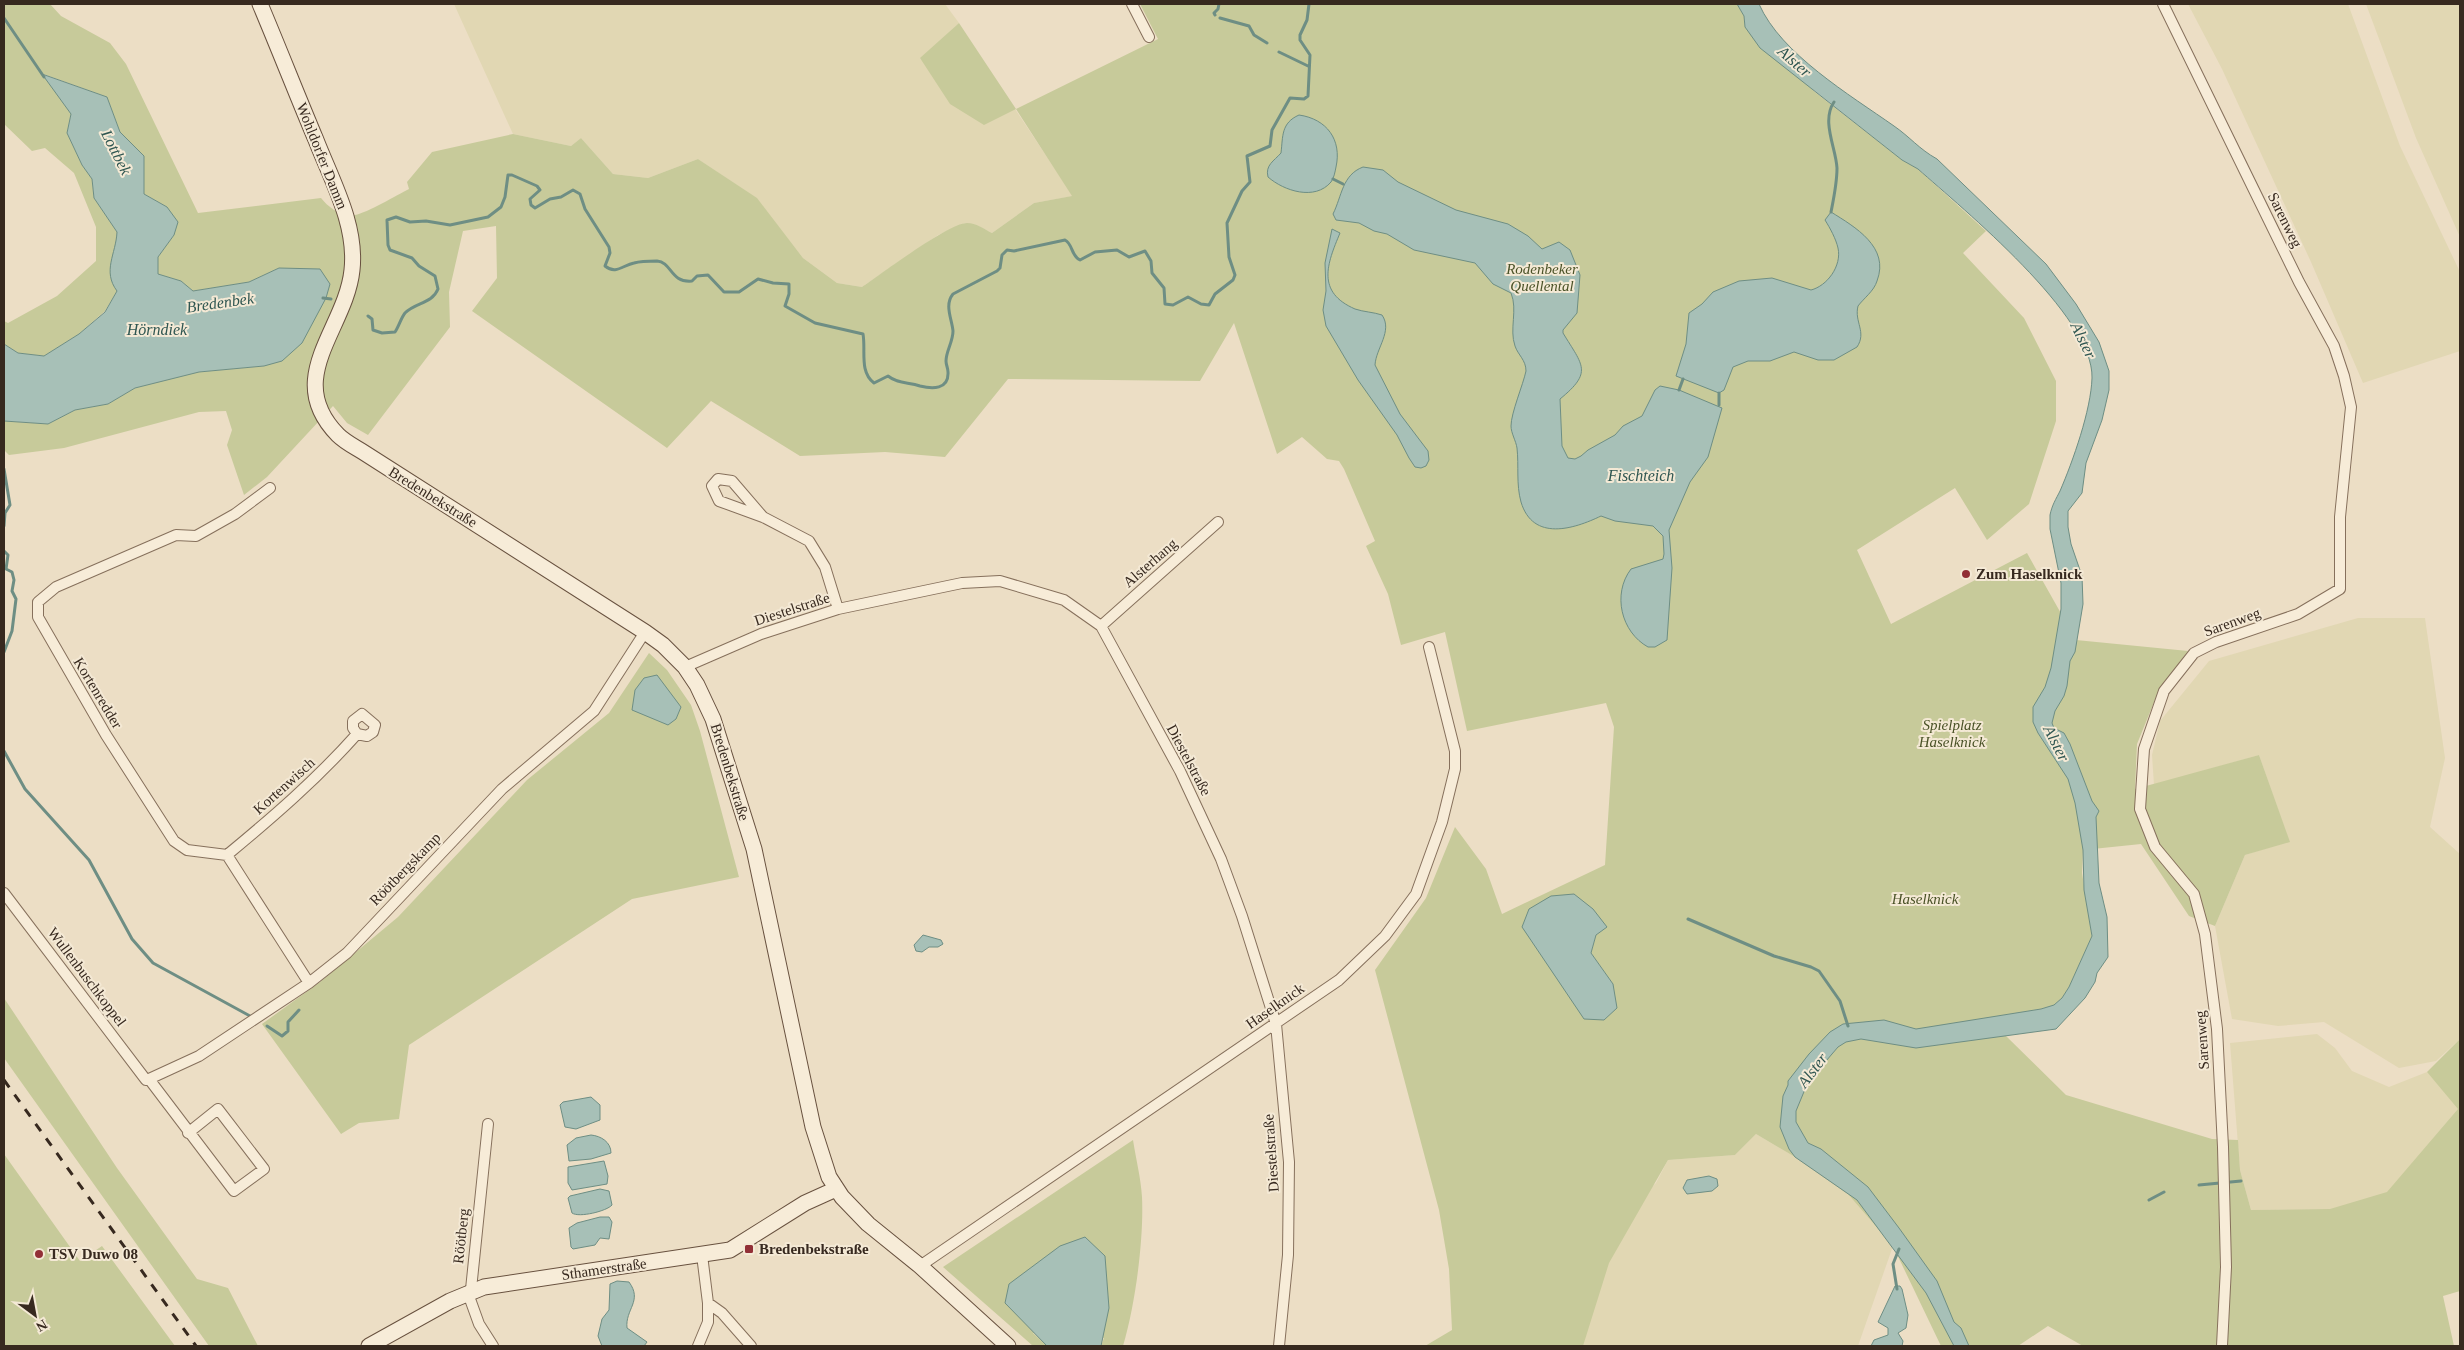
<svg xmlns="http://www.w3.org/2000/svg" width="2464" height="1350" viewBox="0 0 2464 1350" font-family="Georgia,serif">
	<rect width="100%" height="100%" fill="#ecdec5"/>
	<!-- farmland -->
	<path fill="#e1d7b3" d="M454,4H945L959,23L920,59L1015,109L1073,196L1034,203L992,233L976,225L965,223L938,235L862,287L837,283L803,258L756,198L698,159L648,178L613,174L581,138L571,146L513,134Z
		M2188,4H2348L2400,146L2460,272V351L2363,383L2311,262L2222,69Z
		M2366,4H2460V237L2416,138Z
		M2358,618H2425L2445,758L2430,827L2460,854V1039L2436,1061L2399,1068L2324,1022L2278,1026L2232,1019L2215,926L2245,855L2289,841L2259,755L2154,785L2152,755L2160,721L2209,661Z
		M2317,1034L2335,1048L2352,1071L2389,1087L2427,1072L2459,1108L2446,1175L2343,1209L2251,1210L2240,1170L2230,1043Z
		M1756,1134L1795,1157L1857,1200L1893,1246L1858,1346H1487L1656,1183L1668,1160L1735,1155Z"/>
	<!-- green -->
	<path fill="#c7ca9a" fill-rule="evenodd" d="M4,4H50L61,16L110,43L126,64L198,213L321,198C328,207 341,217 355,215C367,213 397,195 409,189L407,182L432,152L513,134L571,146L581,138L613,174L648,178L698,159L757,198L803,258L837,283L862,287C881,274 949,223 967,223C976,223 984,229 992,233L1034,203L1072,196L1016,109L984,125L950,104L920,58L959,23L1016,109L1158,39L1140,4H1737L1744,16L1745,27L1815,92L1902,160L1918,169L1986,231L1963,253L2024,318L2056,381V421L2029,504L1987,540L1955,488L1857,550L1891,624L2027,553L2076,640L2188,651L2159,690L2137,744L2135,789L2259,755L2290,842L2245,855L2215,926L2189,916L2141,844L2083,850L2082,873L2092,936L2069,987L2062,998L2054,1005L2041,1009L1945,1026L2006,1036L2066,1095L2212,1139L2238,1140L2240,1170L2251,1210L2330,1209L2387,1192L2458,1109L2427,1072L2460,1039V1291L2443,1296L2454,1346H2083L2048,1326L2018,1346H1941L1893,1246L1848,1194L1795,1157L1756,1134L1735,1155L1668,1160L1609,1263L1583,1346H1425L1452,1330L1449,1269L1439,1210L1375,970L1426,898L1455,827L1486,869L1502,914L1605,865L1614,727L1606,703L1467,731L1445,632L1401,645L1388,594L1366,546L1375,541L1344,469L1339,461L1327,459L1302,437L1277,454L1234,323L1200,381L1008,379L945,457L885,452L800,456L711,401L667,448L472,311L497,278L496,226L463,231L449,292L450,327L368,435L347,423L333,406L267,477L244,495L227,445L232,430L226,411L199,412L64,448L9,455L4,450V421L48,424L75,410L108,404L135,388L198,372L264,366L310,326L326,298L279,268L249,282L193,291L181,281L158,274V257L174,235L167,207L144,194V156L120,132L107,97L43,74L71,114L67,133L82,165L92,179L94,198L117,232V291L105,311L79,334L44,356L18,353L4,344V321L8,323L57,296L96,261V227L74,173L45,148L32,151L4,124ZM1529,909L1606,927L1596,935L1591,953L1613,984Z
		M649,653L667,670L691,705L700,731L739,877L632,899L409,1045L399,1119L359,1123L341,1134L262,1024L320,982L398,917L527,780L609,713Z
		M4,998L117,1168L197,1279L228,1288L258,1346H209L4,1058Z
		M1133,1140C1136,1159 1141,1179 1142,1197C1144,1240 1135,1306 1123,1346H1101L1104,1338L1033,1333L1047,1346H1033L943,1267Z
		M4,1154L80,1261L102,1246L175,1346H4Z"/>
	<!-- water -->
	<path fill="#a7c0b7" stroke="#6e8e84" d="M1737,4H1759C1781,54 1850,95 1894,126C1910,137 1919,149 1937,159L2046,264L2076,304L2099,342L2109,371V390L2102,420L2086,463L2082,493L2068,511V527L2071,544L2082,576L2083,604L2075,652L2070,661L2067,686L2064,696L2055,711L2052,723L2054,728L2064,733L2070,744L2092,801L2099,811L2096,817L2099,883L2107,917L2108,957L2097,973L2095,982L2085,998L2056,1029L1916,1048L1861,1039L1846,1042L1838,1047L1808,1082L1796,1111V1122L1808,1143L1821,1149L1868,1187L1899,1228L1937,1281L1954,1322L1961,1328L1969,1346H1954L1926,1293L1857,1200L1795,1157L1789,1149L1780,1127L1783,1096L1788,1085V1081L1809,1054L1830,1032L1843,1024L1884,1020L1916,1029L2041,1009L2054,1005L2062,998L2069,987L2092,936L2084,890L2083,850L2075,803L2068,779L2038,733L2033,722V707L2045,687L2051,668L2061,609V583L2050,529V515C2052,505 2056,499 2060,491C2073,461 2091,410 2092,378C2094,316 1963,209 1918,169L1902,160L1760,48L1745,27L1744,16Z
		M42,74L107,97L120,132L144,156V194L167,207L178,222L174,235L158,257V274L181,281L193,291L249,282L279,268L320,269L330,284L326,298L302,343L282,361L264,366L199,372L135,388L108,404L75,410L48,424L4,421V344L18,353L44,356L79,334L105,312L117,291C102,271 116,254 117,232L94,198L92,179L82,165L67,133L71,114Z
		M1299,115C1327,119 1342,140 1336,167C1335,172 1334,178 1331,182C1315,201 1284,191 1268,177C1265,165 1274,161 1281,153C1283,136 1281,123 1299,115Z
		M1363,167L1383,170L1398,182L1456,210L1508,224L1528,236L1542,249L1559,242L1570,250L1580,275L1577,313L1563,330V333C1583,366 1593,372 1560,399L1562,446L1568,458L1575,459L1581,456L1588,450L1615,435L1623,426L1642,416L1655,390L1660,386L1679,390L1722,408L1708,457L1690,482L1669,530L1672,568L1667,640L1655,647H1648C1621,632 1612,594 1631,569L1663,559L1664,554L1663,536L1653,526L1615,521L1601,516C1574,529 1533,542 1521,502C1516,484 1519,466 1517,448C1516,441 1511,433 1511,426C1511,413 1523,385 1526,371C1526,360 1518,355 1515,346C1509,329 1518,310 1511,293L1493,284L1475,263L1414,250L1387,234L1374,231L1359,223L1336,220L1333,214C1342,196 1342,175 1363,167Z
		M1831,212C1855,227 1890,247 1877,281C1874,291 1864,298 1858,306C1854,322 1867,332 1857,347L1834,360H1818L1794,352L1770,361H1748L1733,367L1724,390L1719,393L1676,376L1686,344L1689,313L1702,304L1713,292L1739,281L1772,278L1811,290C1827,286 1842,266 1838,248C1836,239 1830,228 1825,220Z
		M1332,229L1340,233C1327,264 1316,292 1355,309C1364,312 1373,312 1382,315C1393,331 1376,348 1375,365L1400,414L1428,451L1429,460L1426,466L1421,468L1415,467L1409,458L1397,435L1358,380L1326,326L1323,310L1326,291L1325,263Z
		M657,675L681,707L676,719L668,725L632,710L635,690L644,678Z
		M1574,894L1593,909L1607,927L1596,935L1591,953L1613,984L1617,1008L1604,1020L1584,1019L1522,927L1529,909L1551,896Z
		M923,935L941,940L943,944L938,947H929L922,952L916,951L914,945Z
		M591,1097L600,1105V1120L576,1129L565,1127L560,1105L563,1102Z
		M591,1135C601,1136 611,1142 611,1153L591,1159L569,1161L567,1145L576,1138Z
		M604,1161L608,1176L607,1184L572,1190L568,1183V1167Z
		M1709,1176L1717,1179L1718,1186L1712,1191L1687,1194L1683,1188L1687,1180Z
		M600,1189L609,1191L612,1205C607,1211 579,1218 572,1213L568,1198L570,1196Z
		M600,1217H609L612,1222L609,1239L600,1238L595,1245L573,1249L571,1247L569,1228L577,1223Z
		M1085,1237L1105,1256L1109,1308L1101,1346H1047L1005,1303L1009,1284L1060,1246Z
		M617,1281L629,1282C643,1301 625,1309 627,1328L647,1342L644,1346H602L598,1336L602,1319L609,1310L610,1284Z
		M1895,1286H1900L1902,1289L1908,1315L1906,1328L1898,1333L1903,1341L1902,1346H1871L1874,1340L1888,1335V1328L1878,1322Z"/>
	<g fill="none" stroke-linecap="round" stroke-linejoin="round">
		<!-- stream -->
		<path stroke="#6e8e84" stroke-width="3" d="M1215,15L1214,13L1218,9L1219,4
			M4,18L44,77
			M1220,18L1249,26L1254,35L1267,43
			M1279,52L1308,66
			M1333,179L1343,184
			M1831,212C1834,197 1837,183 1837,168C1836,148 1821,121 1834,102
			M323,298L331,299
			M368,316L372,319L373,330L382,333L395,332C399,326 401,318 405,313C416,302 432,304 438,289L435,276L419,266L412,258L390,250L388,245L387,220L396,217L410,222L426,221L450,225L488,217L501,207L505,197L508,175H512L537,186L540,190L530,199L531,205L535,208L550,199L561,197L573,190L580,194L585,209L609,247L610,253L605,266C616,275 623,265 634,263C641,261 649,261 657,261C672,262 670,283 692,281L697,276L708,275L724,292H739L758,279L773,283L789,284V294L785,306L815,323L863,334C866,350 859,372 874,383L888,376C898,384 908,382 920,386C932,389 949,390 948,372C948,368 946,365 946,361C946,351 953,342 953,331C952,319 944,305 953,294L997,271L1000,268L1002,255L1007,250L1014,251L1065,240C1073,244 1071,256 1080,260L1095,252L1117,250L1129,257L1145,251L1151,261L1152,273L1164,288L1165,304L1173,305L1188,297L1201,304L1209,305L1215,294L1233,280L1235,275L1229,257L1227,223L1242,191L1250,182L1247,156L1270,146L1272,130L1290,98L1304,99L1308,96L1310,55L1300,40V35L1307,20L1309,4
			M1679,390L1683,379
			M1719,405V393
			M4,469L10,505L5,513L4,526
			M4,551L8,555L6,569L12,572L14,580L12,591L16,599L12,631L4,652
			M4,751L25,789L89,860L132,939L153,963L250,1016
			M1688,919L1774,956L1811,967L1819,971L1840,1001L1848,1026
			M267,1026L282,1036L288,1031V1022L299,1010
			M2199,1185L2241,1181
			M2149,1200L2164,1192
			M1897,1289L1893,1264L1899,1249"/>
		<!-- street casing -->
		<g stroke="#86705c" stroke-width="12">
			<path id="street" d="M1132,4L1149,37
				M2163,4L2299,282L2334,346L2344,376L2351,407L2340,517V589L2298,614L2216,642L2194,653L2164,691L2144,749L2140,809L2155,847L2194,894L2205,934L2217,1029L2223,1147L2226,1267L2222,1346
				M270,488L235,514L196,536L176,535L56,587L38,602V617L106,735L174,841L187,850L227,855L309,983
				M763,517L719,501L712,486L718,479L732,481L763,517L809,541L825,567L838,609
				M1101,626L1218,522
				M685,667L761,634L838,609L962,583L1000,581L1064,600L1101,626L1180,771L1221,859L1242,916L1276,1024L1289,1162L1288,1255L1279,1346
				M227,855C273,817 317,779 357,734L367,736L373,732L375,725L362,714L353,721V728L357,734
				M4,893L146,1080L149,1079L199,1056L309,983L347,953L502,789L594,711L645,632
				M149,1079L234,1191L264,1169L218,1109L188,1133
				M488,1124L470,1299L479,1324L493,1346
				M702,1255L708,1303L722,1313L751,1346
				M920,1266L1339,980L1385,936L1416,894L1442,822L1455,769V751L1429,647
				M698,1346L708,1322V1303"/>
		</g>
		<!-- secondary casing -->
		<g stroke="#68513f" stroke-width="17">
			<path id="secondary" d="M260,4C279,49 297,95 316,140C332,181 357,225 352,270C346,329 282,378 338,435C345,442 355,447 363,452L645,632L663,645L685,667L697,685L713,719L754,849L813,1127L829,1177L842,1197L868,1224L920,1266L1008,1346
				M369,1346L450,1301L484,1287L730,1250L805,1203L836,1189"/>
		</g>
		<!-- street -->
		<use href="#street" stroke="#f7ecd8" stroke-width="10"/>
		<!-- secondary -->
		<use href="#secondary" stroke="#f7ecd8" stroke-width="15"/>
		<!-- rail -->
		<path stroke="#37291f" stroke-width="3" stroke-dasharray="9 9" stroke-linecap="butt" d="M4,1080L196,1346"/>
	</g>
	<!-- markers -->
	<g fill="#922f36" stroke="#f4e9d5" stroke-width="2">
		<circle cx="1966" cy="574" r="5"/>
		<rect x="744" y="1244" width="10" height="10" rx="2.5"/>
		<circle cx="39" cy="1254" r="5"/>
	</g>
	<g text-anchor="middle" stroke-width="4" stroke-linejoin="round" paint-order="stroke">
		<!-- street labels -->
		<g font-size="15" fill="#37291f" stroke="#f4e9d5">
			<text transform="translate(322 156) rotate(68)" y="5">Wohldorfer Damm</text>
			<text transform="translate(2285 220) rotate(64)" y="5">Sarenweg</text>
			<text transform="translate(433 497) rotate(32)" y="5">Bredenbekstraße</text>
			<text transform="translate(1150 563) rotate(-41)" y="5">Alsterhang</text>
			<text transform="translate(792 609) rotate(-18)" y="5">Diestelstraße</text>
			<text transform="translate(2232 622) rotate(-20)" y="5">Sarenweg</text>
			<text transform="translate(98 693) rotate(59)" y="5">Kortenredder</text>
			<text transform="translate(1189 760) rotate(62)" y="5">Diestelstraße</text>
			<text transform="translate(730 772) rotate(73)" y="5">Bredenbekstraße</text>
			<text transform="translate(284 786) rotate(-42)" y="5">Kortenwisch</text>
			<text transform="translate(405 869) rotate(-46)" y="5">Röötbergskamp</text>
			<text transform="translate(87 977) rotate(53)" y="5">Wullenbuschkoppel</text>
			<text transform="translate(1275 1006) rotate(-35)" y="5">Haselknick</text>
			<text transform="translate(2202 1040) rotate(-94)" y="5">Sarenweg</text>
			<text transform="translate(1271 1153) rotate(-94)" y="5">Diestelstraße</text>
			<text transform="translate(461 1236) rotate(-84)" y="5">Röötberg</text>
			<text transform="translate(604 1269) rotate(-8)" y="5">Sthamerstraße</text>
		</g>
		<!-- park labels -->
		<g font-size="15" font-style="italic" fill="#4a5227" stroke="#f4e9d5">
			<text x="1542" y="274">Rodenbeker<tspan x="1542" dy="17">Quellental</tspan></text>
			<text x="1952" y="730">Spielplatz<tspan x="1952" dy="17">Haselknick</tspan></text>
			<text x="1925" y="904">Haselknick</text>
		</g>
		<!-- poi labels -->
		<g font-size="15" font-weight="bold" fill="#37291f" stroke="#f4e9d5" text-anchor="start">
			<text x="1976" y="579">Zum Haselknick</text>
			<text x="759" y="1254">Bredenbekstraße</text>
			<text x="49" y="1259">TSV Duwo 08</text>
		</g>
		<!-- water labels -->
		<g font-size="16" font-style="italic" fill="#2f5651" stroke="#f4e9d5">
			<text transform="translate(1795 61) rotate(41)" y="6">Alster</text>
			<text transform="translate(117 152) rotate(63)" y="6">Lottbek</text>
			<text transform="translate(220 302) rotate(-8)" y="6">Bredenbek</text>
			<text x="157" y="335">Hörndiek</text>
			<text transform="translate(2084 340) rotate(64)" y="6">Alster</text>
			<text x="1641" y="481">Fischteich</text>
			<text transform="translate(2057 743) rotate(63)" y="6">Alster</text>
			<text transform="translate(1812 1070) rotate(-53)" y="6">Alster</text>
		</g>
	</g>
	<!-- border -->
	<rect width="2464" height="1350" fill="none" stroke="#37291f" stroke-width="10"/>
	<!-- north arrow -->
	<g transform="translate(35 1315) rotate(148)" stroke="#f4e9d5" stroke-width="4" paint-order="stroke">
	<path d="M0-4L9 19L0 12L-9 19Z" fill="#37291f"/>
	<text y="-8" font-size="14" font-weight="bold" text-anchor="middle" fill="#37291f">N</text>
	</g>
</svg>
